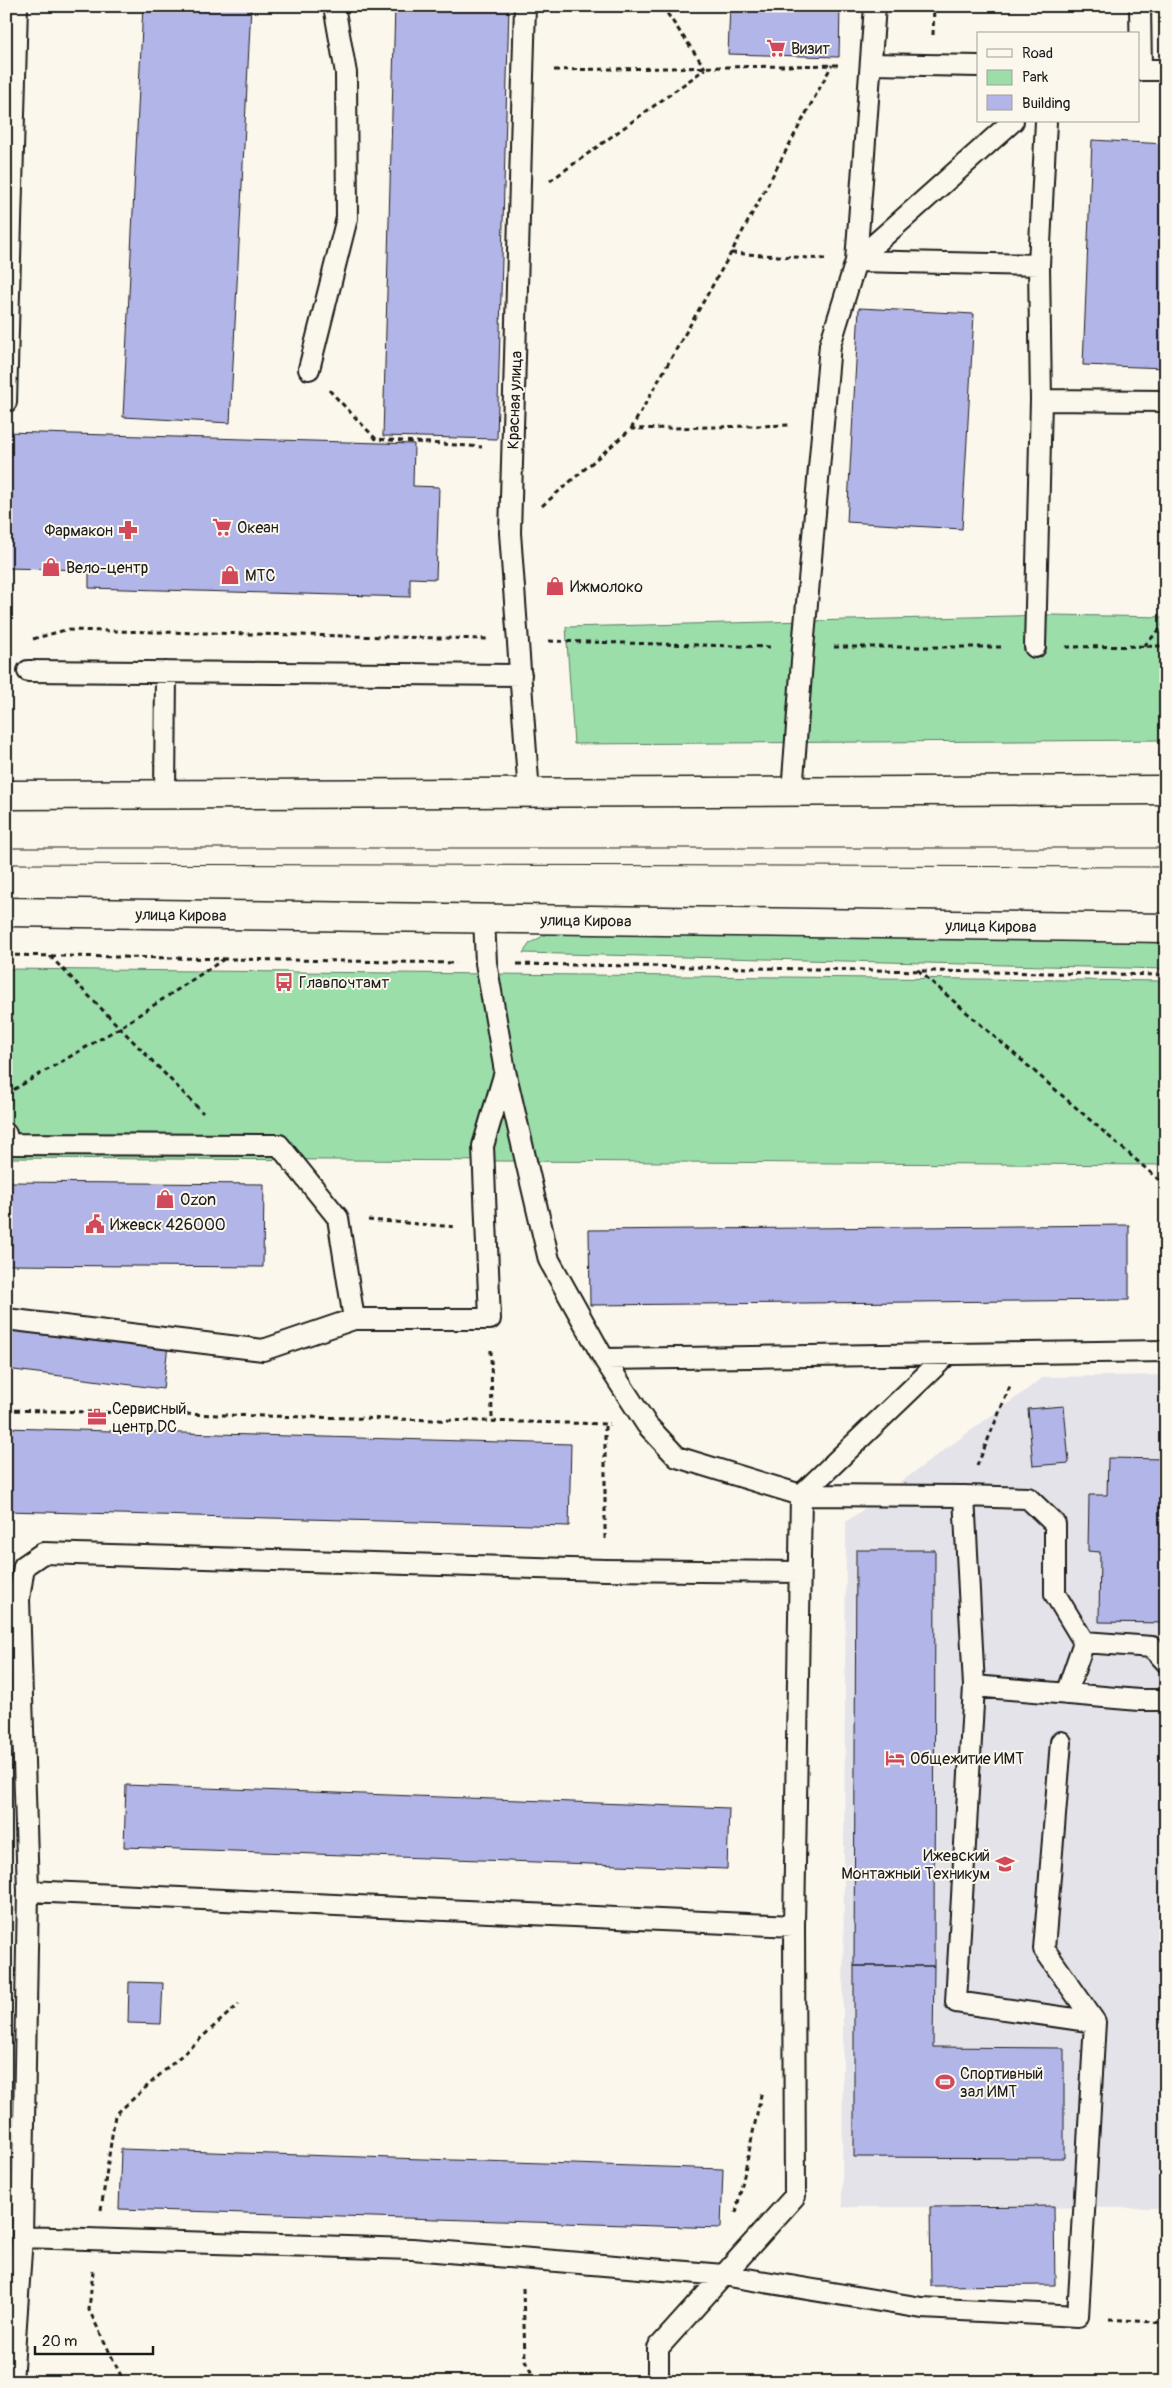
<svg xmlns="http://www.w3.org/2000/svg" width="1172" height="2388" viewBox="0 0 1172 2388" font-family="Pangolin,sans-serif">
	<rect width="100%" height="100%" fill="#fbf7ec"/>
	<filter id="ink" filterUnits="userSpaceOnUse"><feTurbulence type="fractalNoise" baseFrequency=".02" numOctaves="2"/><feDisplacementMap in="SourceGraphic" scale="10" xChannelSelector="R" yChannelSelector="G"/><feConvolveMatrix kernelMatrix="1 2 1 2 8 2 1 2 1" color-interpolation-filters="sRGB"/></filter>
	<g filter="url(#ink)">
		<!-- built -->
		<path fill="#e5e3ea" d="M1166,1375V2208L842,2207L846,1522L1044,1377Z"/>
		<!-- green -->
		<path fill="#9bdeaa" stroke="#5c7d63" d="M1051,615L1166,617V740L574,744L566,627Z
			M558,928L1166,943V969L523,953L530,943Z
			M6,969L1166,981V1165L6,1158Z"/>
		<!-- building -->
		<path fill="#b2b5e7" stroke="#1c1c1c" d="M143,6H251L230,423L123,417Z
			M395,6H509L497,439L383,436Z
			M730,6H840L839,57L728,54Z
			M1092,140L1166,144V368L1083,365Z
			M859,308L974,314L962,529L847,522Z
			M6,432L414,444L413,486L439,487L436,579L410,578V597L89,588V570L6,568Z
			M6,1182L264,1184L263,1267L6,1265Z
			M1129,1225V1300L590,1305L589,1230Z
			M6,1324L168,1345L163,1389L6,1369Z
			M1064,1406L1069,1463L1033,1466L1028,1409Z
			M6,1428L571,1444L569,1526L6,1511Z
			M1108,1458L1166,1459V1623L1099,1622L1100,1552L1088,1551L1089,1495H1107Z
			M856,1550H935L934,1966H854Z
			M126,1785L729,1808L727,1869L124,1847Z
			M854,1966H934L933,2047L1064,2048V2158L854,2157Z
			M129,1982L163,1983L161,2024L128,2023Z
			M121,2149L723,2169L721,2228L119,2209Z
			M1054,2206L1055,2285L931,2286L930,2207Z"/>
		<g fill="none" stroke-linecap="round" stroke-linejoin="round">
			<!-- service casing -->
			<g stroke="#1c1c1c" stroke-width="24">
				<path id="service" d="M525,6L510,533L529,794
					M1140,6L1141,70
					M871,64L978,66
					M1138,70H1166
					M1046,121L1039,265L1041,400L1166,401
					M856,261L1013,121
					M856,261L1039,265
					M309,369L347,218L346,73L334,6
					M6,402L17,6
					M1035,647L1041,400
					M28,671L521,675
					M792,792L803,648L830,345L856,261L875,6
					M165,795L166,672
					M484,918L486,963L505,1071L549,1260L604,1359L647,1425L677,1457L801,1495L794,1926L795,2196L658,2348V2382
					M6,1134L9,1144L279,1145L338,1218L354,1319H490L483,1146L505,1072
					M6,1319L263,1350L354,1319
					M604,1359L1166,1351
					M801,1495L964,1496L974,1686L1139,1700H1166
					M801,1495L948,1354
					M964,1496L1028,1498L1055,1524V1594L1084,1642L1152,1647L1166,1662
					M1066,1694L1084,1642
					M1061,1742L1044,1949L1095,2022
					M28,1891L794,1926
					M22,2237L412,2249L723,2275L922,2308L1078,2316L1095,2022L956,2002L974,1686
					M12,2382L22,2237L28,1891L19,1599L24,1566L43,1553L605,1570L798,1572"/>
			</g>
			<!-- primary casing -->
			<g stroke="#1c1c1c" stroke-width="31">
				<g id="primary">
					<path d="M6,795L1166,790"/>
					<path id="s1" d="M6,912L1166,928"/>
				</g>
			</g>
			<!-- path -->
			<path stroke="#1c1c1c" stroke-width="3" stroke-dasharray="5 4" stroke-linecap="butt" d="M662,6L705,68
				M933,35L934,6
				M554,70L840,65
				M550,181L705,69
				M731,253L825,259
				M329,390L376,439L482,447
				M631,429L731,253L832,65
				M542,506L631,429L792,425
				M33,639L65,630L488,639
				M549,641L773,647
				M1144,646L1166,623
				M834,647H1005
				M1066,647L1166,646
				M6,955L456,963
				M50,956L203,1113
				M517,964L1166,975
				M918,970L1166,1186
				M6,1094L119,1028L224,959
				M1166,1180V1189
				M368,1220L457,1227
				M491,1350L492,1421
				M6,1410L610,1424
				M977,1466L1011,1384
				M605,1539V1424
				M101,2210L115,2115L239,2004
				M736,2213L762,2090
				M93,2271L89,2310L124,2382
				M523,2288L525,2360L536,2382
				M1109,2319L1166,2323"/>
			<!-- service -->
			<use href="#service" stroke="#fbf7ec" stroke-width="20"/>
			<!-- primary -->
			<use href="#primary" stroke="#fbf7ec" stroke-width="28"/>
			<!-- tram -->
			<path stroke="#1c1c1c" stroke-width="1" d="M6,848H1166
				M6,864L1166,867"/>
		</g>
	</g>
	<!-- icons -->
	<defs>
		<g id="supermarket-bare" transform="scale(1.5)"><path d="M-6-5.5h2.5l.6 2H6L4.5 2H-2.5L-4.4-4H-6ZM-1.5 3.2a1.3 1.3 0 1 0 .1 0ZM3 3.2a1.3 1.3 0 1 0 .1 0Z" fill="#d1495b" stroke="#fbf7ec" stroke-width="2.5" paint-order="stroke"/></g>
		<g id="pharmacy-bare" transform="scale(1.5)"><path d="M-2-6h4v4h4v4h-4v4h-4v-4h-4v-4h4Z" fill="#d1495b" stroke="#fbf7ec" stroke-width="2.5" paint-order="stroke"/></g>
		<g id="shop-bare" transform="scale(1.5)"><path d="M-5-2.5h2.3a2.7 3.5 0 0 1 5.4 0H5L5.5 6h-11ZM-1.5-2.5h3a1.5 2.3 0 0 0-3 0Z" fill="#d1495b" stroke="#fbf7ec" stroke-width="2.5" paint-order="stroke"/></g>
		<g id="bus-bare" transform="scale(1.5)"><path d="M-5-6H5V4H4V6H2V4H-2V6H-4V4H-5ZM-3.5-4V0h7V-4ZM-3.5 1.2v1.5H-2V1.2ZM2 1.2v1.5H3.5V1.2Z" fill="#d1495b" stroke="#fbf7ec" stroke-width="2.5" paint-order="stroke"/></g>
		<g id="civic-bare" transform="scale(1.5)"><path d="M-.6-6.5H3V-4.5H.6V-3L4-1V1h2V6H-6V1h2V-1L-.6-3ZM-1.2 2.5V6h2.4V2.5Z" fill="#d1495b" stroke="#fbf7ec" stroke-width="2.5" paint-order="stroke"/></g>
		<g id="office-bare" transform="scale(1.5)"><path d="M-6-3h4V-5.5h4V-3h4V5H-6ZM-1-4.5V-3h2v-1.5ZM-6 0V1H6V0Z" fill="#d1495b" stroke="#fbf7ec" stroke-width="2.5" paint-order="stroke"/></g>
		<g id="hotel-bare" transform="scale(1.5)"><path d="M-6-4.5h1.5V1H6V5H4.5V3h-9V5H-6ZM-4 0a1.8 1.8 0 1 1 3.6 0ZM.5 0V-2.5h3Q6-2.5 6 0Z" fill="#d1495b" stroke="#fbf7ec" stroke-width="2.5" paint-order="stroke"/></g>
		<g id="university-bare" transform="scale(1.5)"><path d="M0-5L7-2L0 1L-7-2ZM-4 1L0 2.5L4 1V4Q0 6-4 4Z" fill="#d1495b" stroke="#fbf7ec" stroke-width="2.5" paint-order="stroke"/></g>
		<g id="stadium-bare" transform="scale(1.5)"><path d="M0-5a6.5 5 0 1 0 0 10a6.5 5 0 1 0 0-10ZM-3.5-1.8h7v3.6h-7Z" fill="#d1495b" stroke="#fbf7ec" stroke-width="2.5" paint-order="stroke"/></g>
	</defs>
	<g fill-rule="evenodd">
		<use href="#supermarket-bare" x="776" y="48"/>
		<use href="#supermarket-bare" x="222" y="527"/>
		<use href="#pharmacy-bare" x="128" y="530"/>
		<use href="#shop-bare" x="51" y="567"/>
		<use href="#shop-bare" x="230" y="575"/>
		<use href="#shop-bare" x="555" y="586"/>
		<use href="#bus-bare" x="284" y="982"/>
		<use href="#shop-bare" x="165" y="1199"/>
		<use href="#civic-bare" x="95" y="1224"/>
		<use href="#office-bare" x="97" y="1417"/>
		<use href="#hotel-bare" x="895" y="1758"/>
		<use href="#university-bare" x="1005" y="1864"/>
		<use href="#stadium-bare" x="945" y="2082"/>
	</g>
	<g text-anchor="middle" stroke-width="4" stroke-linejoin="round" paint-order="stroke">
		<!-- poi labels -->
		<g font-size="16" fill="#1c1c1c" stroke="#fbf7ec" text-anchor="start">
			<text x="791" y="54">Визит</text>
			<text x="237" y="533">Океан</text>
			<text x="113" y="536" text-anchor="end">Фармакон</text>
			<text x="66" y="573">Вело-центр</text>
			<text x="245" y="581">МТС</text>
			<text x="570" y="592">Ижмолоко</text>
			<text x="299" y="988">Главпочтамт</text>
			<text x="180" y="1205">Ozon</text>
			<text x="110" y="1230">Ижевск 426000</text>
			<text x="112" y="1414">Сервисный<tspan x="112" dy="18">центр DC</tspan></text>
			<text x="910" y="1764">Общежитие ИМТ</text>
			<text x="990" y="1861" text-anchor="end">Ижевский<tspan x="990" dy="18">Монтажный Техникум</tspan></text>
			<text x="960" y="2079">Спортивный<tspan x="960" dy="18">зал ИМТ</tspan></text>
		</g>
		<!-- street labels -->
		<g font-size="16" fill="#1c1c1c" stroke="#fbf7ec">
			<text transform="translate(514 400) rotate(-88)" y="6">Красная улица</text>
			<text dy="6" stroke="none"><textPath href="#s1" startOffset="175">улица Кирова</textPath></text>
			<text dy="6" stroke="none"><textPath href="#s1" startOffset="580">улица Кирова</textPath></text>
			<text dy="6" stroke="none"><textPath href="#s1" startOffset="985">улица Кирова</textPath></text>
		</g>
	</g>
	<!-- margin -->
	<rect width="1172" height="2388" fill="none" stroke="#fbf7ec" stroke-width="25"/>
	<rect x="12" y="12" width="1147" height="2363" fill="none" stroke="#1c1c1c" stroke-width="2" filter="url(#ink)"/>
	<!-- legend -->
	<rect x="977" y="32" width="162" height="90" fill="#fbf7ec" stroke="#a29f99"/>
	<rect x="987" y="49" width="25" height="8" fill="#fbf7ec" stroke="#a29f99"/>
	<text x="1022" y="58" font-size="15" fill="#1c1c1c">Road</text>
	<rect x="987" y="70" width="25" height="15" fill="#9bdeaa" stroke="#a29f99"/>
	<text x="1022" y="82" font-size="15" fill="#1c1c1c">Park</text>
	<rect x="987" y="95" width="25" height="15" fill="#b2b5e7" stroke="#a29f99"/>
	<text x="1022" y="108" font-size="15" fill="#1c1c1c">Building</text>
	<!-- scale -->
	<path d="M35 2346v8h118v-8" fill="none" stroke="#1c1c1c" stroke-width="2.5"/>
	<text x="42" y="2346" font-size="15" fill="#1c1c1c" stroke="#fbf7ec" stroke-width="4" paint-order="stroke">20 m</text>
</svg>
